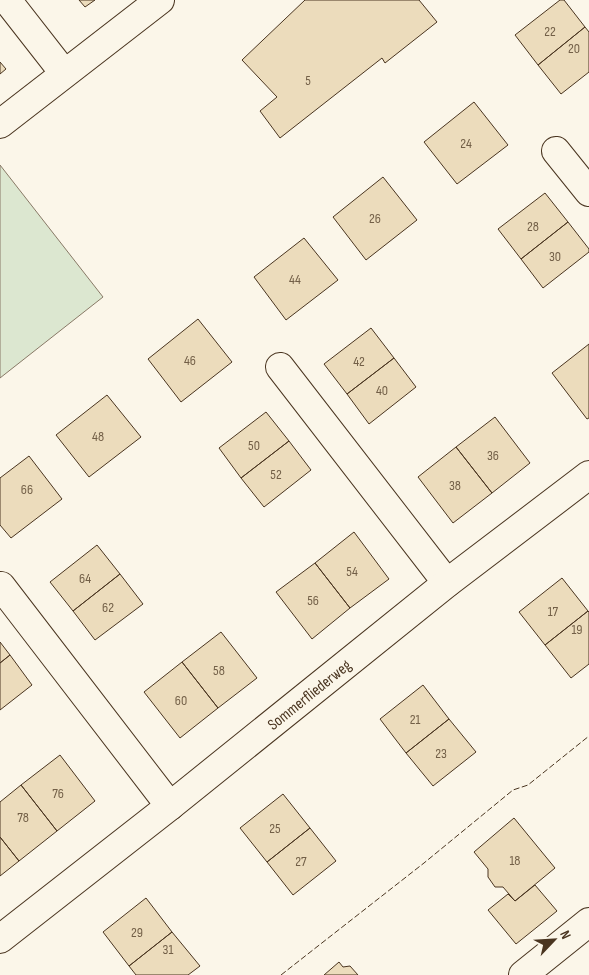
<svg xmlns="http://www.w3.org/2000/svg" width="589" height="975" viewBox="0 0 589 975" font-family="'Sofia Sans Condensed',sans-serif">
	<rect width="100%" height="100%" fill="#fbf6e9"/>
	<!-- park -->
	<path fill="#dce7d0" stroke="#887966" d="M0,165L103,297L0,378Z"/>
	<!-- building -->
	<path fill="#ecdcbc" stroke="#4a3520" d="M79,0H95L85,7Z
		M305,0H419L437,22L385,63L382,58L280,138L260,111L277,97L242,60Z
		M560,0H564L585,27L538,65L515,35Z
		M585,27L589,32V72L561,94L538,65Z
		M0,62L6,69L0,74Z
		M474,102L508,145L457,184L424,142Z
		M383,177L417,220L366,260L333,217Z
		M545,193L568,222L521,259L498,229Z
		M568,222L589,249V252L543,288L521,259Z
		M304,238L338,280L286,320L254,277Z
		M198,319L232,362L181,402L148,359Z
		M371,328L394,358L347,394L324,364Z
		M589,344V418L587,419L552,373Z
		M394,358L416,387L369,424L347,394Z
		M107,395L141,437L89,477L56,435Z
		M266,412L289,441L241,478L219,448Z
		M495,417L530,463L492,493L456,447Z
		M289,441L311,470L264,507L241,478Z
		M456,447L492,493L453,523L418,477Z
		M29,456L62,499L11,538L0,525V478Z
		M354,532L389,579L350,608L315,563Z
		M97,545L120,574L73,611L50,582Z
		M315,563L350,608L312,639L276,592Z
		M120,574L143,604L95,640L73,611Z
		M562,578L588,611L545,645L519,612Z
		M588,611L589,612V664L571,678L545,645Z
		M221,632L257,678L218,708L182,662Z
		M0,642L10,655L0,663Z
		M10,655L32,685L0,710V663Z
		M182,662L218,708L180,738L144,692Z
		M423,685L449,719L406,753L380,719Z
		M449,719L476,752L433,786L406,753Z
		M60,755L95,801L57,831L21,785Z
		M21,785L57,831L19,861L0,837V802Z
		M283,794L310,828L267,862L240,828Z
		M514,818L555,868L515,901L503,887H495L488,877V869L474,852Z
		M310,828L336,861L293,895L267,862Z
		M0,837L19,861L0,876Z
		M535,885L557,911L516,944L488,910L508,894L515,901Z
		M146,898L172,932L129,966L103,932Z
		M172,932L200,966L188,975H136L129,966Z
		M339,962L343,967L350,966L358,975H324Z"/>
	<g fill="none" stroke-linecap="round" stroke-linejoin="round">
		<!-- minor casing -->
		<g stroke="#4a3520" stroke-width="30">
			<g id="minor">
				<path d="M7,0L64,73"/>
				<path d="M0,124L160,0"/>
				<path d="M556,151L589,192"/>
				<path d="M280,367L447,583"/>
				<path d="M1,586L170,806"/>
				<path id="s1" d="M0,939L170,806L447,583L589,475"/>
				<path d="M523,975L589,922"/>
			</g>
		</g>
		<!-- minor -->
		<use href="#minor" stroke="#fbf6e9" stroke-width="28"/>
		<!-- fence -->
		<path stroke="#4a3520" stroke-width="1" stroke-dasharray="6 2.5" stroke-linecap="butt" d="M281,975L424,863L513,790L528,785L589,736"/>
	</g>
	<g text-anchor="middle" stroke-width="4" stroke-linejoin="round" paint-order="stroke">
		<!-- number labels -->
		<g font-size="14" fill="#725f47">
			<text x="550" y="36">22</text>
			<text x="574" y="53">20</text>
			<text x="308" y="85">5</text>
			<text x="466" y="148">24</text>
			<text x="375" y="223">26</text>
			<text x="533" y="231">28</text>
			<text x="555" y="261">30</text>
			<text x="295" y="284">44</text>
			<text x="190" y="365">46</text>
			<text x="359" y="366">42</text>
			<text x="382" y="395">40</text>
			<text x="98" y="441">48</text>
			<text x="254" y="450">50</text>
			<text x="493" y="460">36</text>
			<text x="276" y="479">52</text>
			<text x="455" y="490">38</text>
			<text x="27" y="494">66</text>
			<text x="352" y="576">54</text>
			<text x="85" y="583">64</text>
			<text x="313" y="605">56</text>
			<text x="108" y="612">62</text>
			<text x="553" y="616">17</text>
			<text x="577" y="634">19</text>
			<text x="219" y="675">58</text>
			<text x="181" y="705">60</text>
			<text x="415" y="724">21</text>
			<text x="441" y="758">23</text>
			<text x="58" y="798">76</text>
			<text x="23" y="822">78</text>
			<text x="275" y="833">25</text>
			<text x="515" y="865">18</text>
			<text x="301" y="866">27</text>
			<text x="137" y="937">29</text>
			<text x="168" y="954">31</text>
		</g>
		<!-- street labels -->
		<g font-size="16" fill="#4a3520" stroke="#fbf6e9">
			<text dy="6" stroke="none"><textPath href="#s1" startOffset="394">Sommerfliederweg</textPath></text>
		</g>
	</g>
	<!-- north arrow -->
	<g transform="translate(554 940) rotate(65)" stroke="#fbf6e9" stroke-width="4" paint-order="stroke">
	<path d="M0-4L9 19L0 12L-9 19Z" fill="#4a3520"/>
	<text y="-8" font-size="14" font-weight="bold" text-anchor="middle" fill="#4a3520">N</text>
	</g>
</svg>
